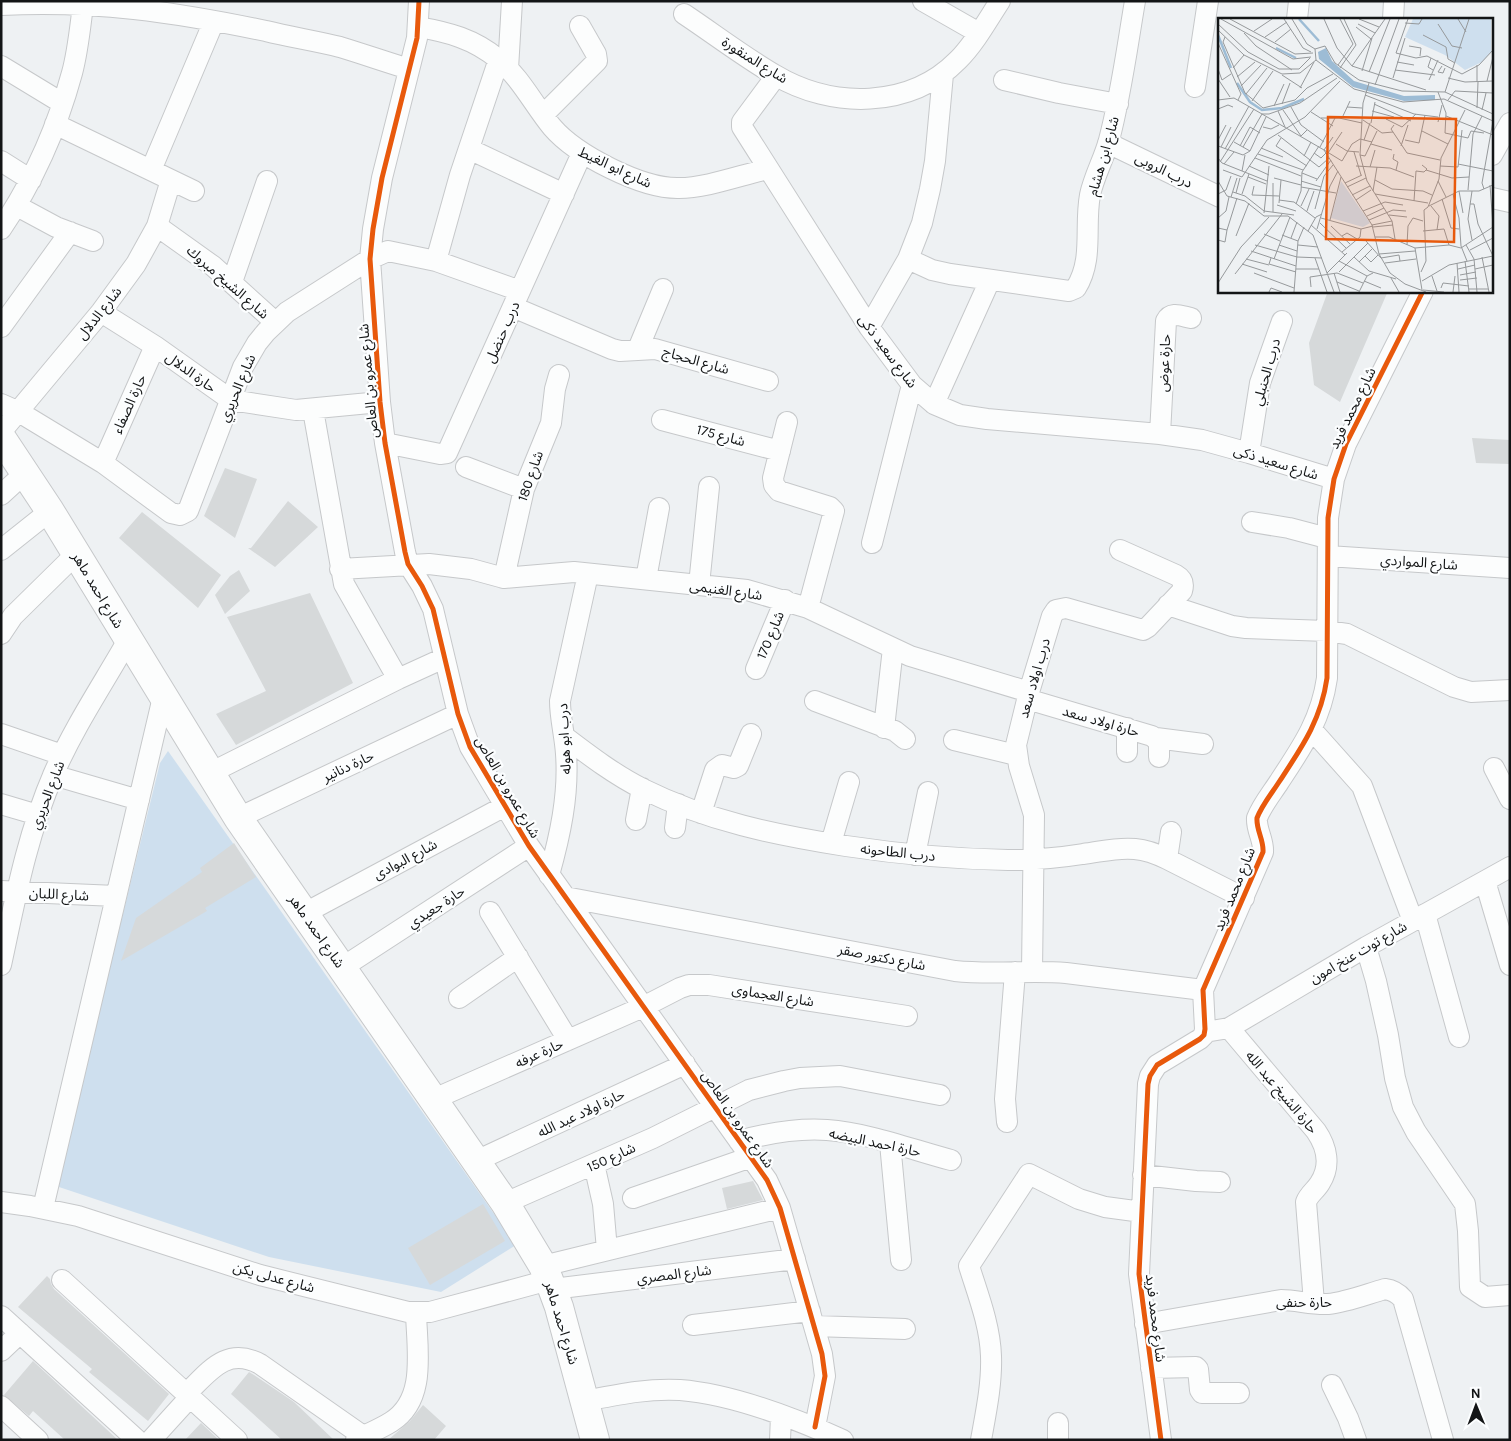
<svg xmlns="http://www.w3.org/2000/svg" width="1511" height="1441" viewBox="0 0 1511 1441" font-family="Karla,'Noto Sans Arabic',sans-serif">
	<rect width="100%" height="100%" fill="#eef1f3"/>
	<!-- green -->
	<path fill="#cedfee" d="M168,751L516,1245L441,1292L269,1257L56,1186L160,763Z"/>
	<!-- building -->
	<path fill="#d6d9da" d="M1328,291H1388L1340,402L1314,385L1309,343Z
		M1472,438L1510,440V464L1476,463Z
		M225,468L257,479L235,538L204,516Z
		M288,501L318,527L275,567L248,548H251Z
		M142,512L221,575L198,608L119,538Z
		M239,570L250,591L225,614L215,595L230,576Z
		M310,593L353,683L236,745L216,714L266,691L227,617Z
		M234,843L256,877L205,908L207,911L121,961L136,918L202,872L200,868Z
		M753,1181L763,1200L727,1209L722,1188Z
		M483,1204L505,1241L430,1285L408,1248Z
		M47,1276L50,1279L51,1284L54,1289L169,1394L148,1421L89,1372L92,1369L18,1307Z
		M33,1361L118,1440H65L33,1411L29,1416L4,1395Z
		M249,1372L254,1375L294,1402L334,1440H282L231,1394Z
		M423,1405L446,1426L434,1440H388L410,1421Z
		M201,1423L219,1440H185Z"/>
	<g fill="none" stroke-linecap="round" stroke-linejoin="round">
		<!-- minor casing -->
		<g stroke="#c6c8ca" stroke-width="22">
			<path id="minor" d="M419,1L417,38L382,178L373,229L370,259L380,402L385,443L405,552L408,564L422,586L433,609L458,714L470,747L529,846L767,1180L780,1208L822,1354L825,1376L815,1427
				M923,1L979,33
				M1,5C94,0 175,12 266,31C290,37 316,41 340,47C363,54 386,62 409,69
				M684,14C714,34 744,57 775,75C832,109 910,109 958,60C975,43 987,21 1000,1
				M1297,19L1299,1
				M1393,19L1394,1
				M418,27C448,32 474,39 498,59C520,77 534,105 552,127C576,155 642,189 679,188C706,188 741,175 768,169
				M1,66L62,103
				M508,69L512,1
				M776,76L742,122V127L869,327L912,385L934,404L960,415L987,419L1160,434L1202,440L1249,453L1334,479
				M1004,80L1059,93L1118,104
				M1195,87L1208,1
				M543,115L597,61L596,54L580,26
				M55,124L194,191
				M1108,143L1220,197
				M469,149L564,194
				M1492,155L1510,123
				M1,161L31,180
				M151,170L214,21
				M1492,198L1510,202
				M17,206L56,227L93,241
				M157,226L213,266L275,322
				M1,229C33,182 57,128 72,73C78,51 80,28 83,5
				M908,259L932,270L950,274L1069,291L1076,288C1094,259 1084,227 1090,195C1094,176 1104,159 1109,140C1121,95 1127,48 1135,1
				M436,261L460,175L499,59
				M232,282L267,181
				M513,307L612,349L620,351L655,349L768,381
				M101,312L155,346L231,400L296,410L380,402
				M1,327L70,232
				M869,327L908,259L922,223L930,189L935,161L943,74
				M638,349L663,289
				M1,404L19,412L103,463L171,513L180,515L188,511L243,367L257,343L266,332L287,312L370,259L388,251L436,261L520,291
				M934,404L990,280
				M313,410L344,584L398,679
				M662,420L780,451
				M787,422L773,478L774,485L779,491L830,507L834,511L808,608
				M1,432L101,312L136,264L157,226L171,180
				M1160,434L1166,321C1171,311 1181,316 1191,318
				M385,443L440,454L447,453L582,153
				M1249,453L1260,383L1282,321
				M103,463L155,346
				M466,467L524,489
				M1,495L25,473
				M1252,522L1289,528L1327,538
				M872,543L912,385
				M1,550L50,511
				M1328,556L1510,568
				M340,569L429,564L471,569L504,578L574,572L747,590L808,608L910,656L1029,692
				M504,578L524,489L551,423L555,389L559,375
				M646,579L659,508
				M699,585L709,487
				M1168,605L1232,626L1246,628L1327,631L1347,634L1454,687L1471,692L1510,690
				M1,634L13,616L76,554
				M756,669L785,600
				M1027,699L1152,736L1159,742V757
				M815,701L895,731L905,739
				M884,728L893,648
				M1312,730L1362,786L1413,921
				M1,734L62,755
				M565,737C590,756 615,775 643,789C707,821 776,835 846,846C899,854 954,859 1008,860C1033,860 1058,858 1083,854C1100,852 1117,847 1135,849C1146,850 1157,854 1167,859L1244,898
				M1156,738L1203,744
				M954,740L1016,755
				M1127,752V728
				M1494,768L1510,799
				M210,773L398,679L444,658
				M53,775L139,800
				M1,804L38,815
				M701,813L715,770L722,765L734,768L738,766L751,734
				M238,818L458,714
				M636,820L642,788
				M675,828L678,804
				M831,843L849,782
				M915,855L928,792
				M1167,859L1171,832
				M549,875C560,836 569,795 566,754C565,736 560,719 560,701L588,574
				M1485,881L1510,965
				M1,891L116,896
				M565,897L955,971C992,975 1029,970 1066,973L1203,990
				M490,912L568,1040
				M305,913L505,806
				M1425,914L1459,1037
				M1366,947L1376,981L1388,1035L1395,1078L1403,1107L1416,1132L1465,1204L1468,1231L1470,1287L1485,1297L1510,1295
				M1,965C15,900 27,835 54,773C74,727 103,684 128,640
				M343,967L529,846
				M1032,971L1034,815L1019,766L1016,745L1029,692L1052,616L1056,610L1066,608L1143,630L1148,627L1182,591C1184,584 1183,579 1176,575L1120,550
				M459,998L518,957
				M1229,1028L1316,1131C1327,1147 1331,1166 1320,1183C1316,1190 1309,1194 1306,1202L1314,1303
				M1205,1032L1229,1028L1366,947L1510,867
				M434,1099L643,1007L680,988L689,985H709L907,1016
				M1007,1122L1005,1099L1015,972
				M739,1141C768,1133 797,1128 827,1130C868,1133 910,1149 951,1160
				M890,1143L901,1260
				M476,1161L685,1064
				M594,1164L603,1204L607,1250
				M1143,1175L1196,1181L1220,1182
				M633,1198L751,1157
				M1,1202L30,1206L78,1216L260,1275L408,1312H430L549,1280
				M505,1203L653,1138L749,1090L784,1081L800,1078L840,1076L940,1095
				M43,1208L163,697
				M543,1266L780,1208
				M62,1280L237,1440
				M553,1289L795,1259
				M1,1316L137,1440
				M1145,1324L1281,1300C1297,1300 1312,1305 1328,1304C1347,1302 1367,1294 1385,1289C1393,1290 1398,1293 1403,1299L1443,1440
				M693,1325L810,1311
				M814,1326L905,1329
				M1,1351L20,1333
				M1151,1368L1196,1367L1198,1369L1200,1390L1202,1393H1239
				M1332,1385L1348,1418L1356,1440
				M186,1394C209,1372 226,1346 260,1364L363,1436
				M585,1401C616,1395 648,1388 680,1390C733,1394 794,1418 843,1440
				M1,1406L38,1440
				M1058,1423V1440
				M151,1440L190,1397
				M356,1440C367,1434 380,1429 391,1422C427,1400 417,1350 416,1313
				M780,1440L781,1416
				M981,1440C986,1412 992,1384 991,1356C990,1325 978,1295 969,1266L1029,1174L1079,1199L1105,1207L1142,1212
				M1161,1440L1139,1274L1148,1084L1150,1076L1157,1065L1200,1039L1204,1035L1205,1029L1203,990L1263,852C1264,840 1256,830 1257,818C1262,805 1272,793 1279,782C1302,747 1321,720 1327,678L1328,518L1334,479L1346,444L1423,291"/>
		</g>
		<!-- secondary casing -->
		<g stroke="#c6c8ca" stroke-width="30">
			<path id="secondary" d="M1,437L50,511L238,818L505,1203L543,1266L549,1280L559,1307L595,1440"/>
		</g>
		<!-- minor -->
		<use href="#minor" stroke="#fcfdfd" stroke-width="20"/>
		<!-- secondary -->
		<use href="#secondary" stroke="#fcfdfd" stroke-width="28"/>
		<!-- cycleway casing -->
		<g stroke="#fcfeff" stroke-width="8">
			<path id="cycleway" d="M419,1L417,38L382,178L373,229L370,259L380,402L385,443L405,552L408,564L422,586L433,609L458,714L470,747L529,846L767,1180L780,1208L822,1354L825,1376L815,1427
				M1161,1440L1139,1274L1148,1084L1150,1076L1157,1065L1200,1039L1204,1035L1205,1029L1203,990L1263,852C1264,840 1256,830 1257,818C1262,805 1272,793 1279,782C1302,747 1321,720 1327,678L1328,518L1334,479L1346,444L1423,291"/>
		</g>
		<!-- cycleway -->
		<use href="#cycleway" stroke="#e8590c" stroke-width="5"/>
	</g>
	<g text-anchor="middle" stroke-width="4.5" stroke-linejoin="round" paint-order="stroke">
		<!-- street labels -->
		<g font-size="14" fill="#131516" stroke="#fcfeff">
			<text transform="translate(755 60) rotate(32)" y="5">شارع المنقورة</text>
			<text transform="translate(1103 156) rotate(-74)" y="5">شارع ابن هشام</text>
			<text transform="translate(615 167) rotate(25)" y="5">شارع ابو الغيط</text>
			<text transform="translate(1164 170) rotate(26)" y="5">درب الروبى</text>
			<text transform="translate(228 282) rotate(41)" y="5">شارع الشيخ مبروك</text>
			<text transform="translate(99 313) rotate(-52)" y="5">شارع الدلال</text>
			<text transform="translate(502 332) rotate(-66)" y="5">درب حنضل</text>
			<text transform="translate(888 351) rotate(53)" y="5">شارع سعيد ذكى</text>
			<text transform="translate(696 360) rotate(16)" y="5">شارع الحجاج</text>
			<text transform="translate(1164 363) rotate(-87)" y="5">حارة عوض</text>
			<text transform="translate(191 372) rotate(36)" y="5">حارة الدلال</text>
			<text transform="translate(1266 372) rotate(-74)" y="5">درب الحنبلي</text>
			<text transform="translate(368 381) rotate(-95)" y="5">شارع عمرو بن العاص</text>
			<text transform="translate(237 388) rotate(-67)" y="5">شارع الحريري</text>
			<text transform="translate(129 404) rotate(-66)" y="5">حارة الصفاء</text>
			<text transform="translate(1352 408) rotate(-64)" y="5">شارع محمد فريد</text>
			<text transform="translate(721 435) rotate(15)" y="5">شارع 175</text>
			<text transform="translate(1276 462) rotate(17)" y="5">شارع سعيد ذكى</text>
			<text transform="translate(530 476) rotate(-71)" y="5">شارع 180</text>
			<text transform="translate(1419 562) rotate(4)" y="5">شارع المواردي</text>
			<text transform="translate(98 590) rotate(59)" y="5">شارع احمد ماهر</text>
			<text transform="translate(726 590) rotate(8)" y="5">شارع الغنيمى</text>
			<text transform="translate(770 635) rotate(-67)" y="5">شارع 170</text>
			<text transform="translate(1034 678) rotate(-74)" y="5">درب اولاد سعد</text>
			<text transform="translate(1101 721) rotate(16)" y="5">حارة اولاد سعد</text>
			<text transform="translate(564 739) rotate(-93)" y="5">درب ابو هوله</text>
			<text transform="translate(348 766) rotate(-25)" y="5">حارة دنانير</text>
			<text transform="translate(508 787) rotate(60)" y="5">شارع عمرو بن العاص</text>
			<text transform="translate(47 795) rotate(-69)" y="5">شارع الحريري</text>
			<text transform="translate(898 852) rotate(6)" y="5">درب الطاحونه</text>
			<text transform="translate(405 859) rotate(-28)" y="5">شارع البوادى</text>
			<text transform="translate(1234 889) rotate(-68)" y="5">شارع محمد فريد</text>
			<text transform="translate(59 894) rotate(3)" y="5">شارع اللبان</text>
			<text transform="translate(436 907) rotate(-33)" y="5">حارة جعيدي</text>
			<text transform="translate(317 931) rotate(55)" y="5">شارع احمد ماهر</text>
			<text transform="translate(1358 952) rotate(-30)" y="5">شارع توت عنخ امون</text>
			<text transform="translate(882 957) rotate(11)" y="5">شارع دكتور صقر</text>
			<text transform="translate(773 995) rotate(9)" y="5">شارع العجماوى</text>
			<text transform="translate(539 1053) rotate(-24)" y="5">حارة عرفه</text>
			<text transform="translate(1282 1092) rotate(50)" y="5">حارة الشيخ عبد الله</text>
			<text transform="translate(581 1113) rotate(-25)" y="5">حارة اولاد عبد الله</text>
			<text transform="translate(738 1119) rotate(55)" y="5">شارع عمرو بن العاص</text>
			<text transform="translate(875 1142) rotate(12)" y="5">حارة احمد البيضه</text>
			<text transform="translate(611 1157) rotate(-24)" y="5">شارع 150</text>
			<text transform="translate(674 1274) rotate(-7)" y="5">شارع المصري</text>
			<text transform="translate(274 1277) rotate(15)" y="5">شارع عدلى يكن</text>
			<text x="1304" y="1307">حارة حنفى</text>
			<text transform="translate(1156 1318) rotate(83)" y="5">شارع محمد فريد</text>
			<text transform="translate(562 1323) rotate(73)" y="5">شارع احمد ماهر</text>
		</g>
	</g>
	<!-- overview -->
	<g transform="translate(1218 18)">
		<rect width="275" height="275" fill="#eef1f3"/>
		<path d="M195,1H273V34L264,44L247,52L227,37L187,19ZM123,163L152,205L145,209L113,200Z" fill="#cedfee"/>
		<path d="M108,30L114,43L136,63L186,78L217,77V82L186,83L135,69L101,41L100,34Z" fill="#9dbcd5"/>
		<path fill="none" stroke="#9dbcd5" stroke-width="2.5" d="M81,1L101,23M0,17L13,50M58,30L78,40M19,65L32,84L44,92L64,90L86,81"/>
		<path fill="none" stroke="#96999b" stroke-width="1" d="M3,1L75,41L93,39M12,1L77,36L95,35M66,1L85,30L93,34M74,1L89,26L97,31M106,1L119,30L134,48L208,72M141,1L161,9M190,1L178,35L198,40L209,38L244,56L261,47L275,32M240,1L248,14M187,5L201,6L204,1M0,6L30,34L61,51H81L92,40M140,6L157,15M220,6L234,28L244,30M138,9L153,21M0,12L26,37L64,56L82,55L98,42M36,13L54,1M26,15L38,28L74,52M205,17L228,29L230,41L237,45M7,19L5,24L27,75L45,90L77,82L89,70L115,56M47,19L69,4M57,24L73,11M0,25L23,76L20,82M191,28L203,30L202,38M97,31L98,42L136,71L185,84L226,81L275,103M97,31L107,28L117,45L141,62L184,73L227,74L275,96M213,40L210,49L215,52M179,44L196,47M120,47L135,26L122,1M259,47V64M134,48L167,1M224,48L220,54L225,55L227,50M15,50L26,37M122,50L138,27L126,1M0,51L4,62L13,56M177,52L217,57M144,53L154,20M151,54L172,1M64,57L84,70M19,59L37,44M175,60L187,20M230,60L247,64L275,63M0,61L12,79M211,62L220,42M269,63L275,39M151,65L145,85L142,137L149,163L174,203L177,221M157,67L181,1M23,68L43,47M82,70L96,44M220,74L228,95L227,115L250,120L253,113L266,115M227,74L251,1M28,76L49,50M147,77L196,96L220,99M0,82L16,80L44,96H51L82,85L119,60M230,82L237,73L275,75M34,83L55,53M64,86L72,65M156,86L193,103M56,88L66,66M73,89L83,107L106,124M129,89L144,90M259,90L260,64M0,91L10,87L15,89M65,92L83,118L89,112M264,92L268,75M60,93L67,109M154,93L176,99M93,94L115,108M44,96L106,132L154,207L161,236L172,255L187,266L208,274M228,98L275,117M103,100H121L144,105M124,100L132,83M168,101L184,109L198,96M145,102L164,115L175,114M220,104L224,87M153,105L157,84M176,107L173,111L189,135L222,142M45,109L53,111L61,107M204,113L230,126M60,117L101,149L111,140M115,119L106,132L124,143L134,126L142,121L154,124M63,120L58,128L89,148M0,122L8,107M146,122L152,105M187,122L201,125L207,97M16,124L32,133M118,126L129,133L141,134M153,126L174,132M0,128L25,137L32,133M22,128L32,109L42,115M183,128L190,107M3,129L13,109M25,129L44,96M102,129L117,100M43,130L65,139M7,131L31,88M32,133L48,99M136,134L143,157M96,135L103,140L108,135M110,135L124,114M40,136L85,152M176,136L175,141L180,144L178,152M142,137L147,138L159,113M86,138L93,124M0,140L4,145L49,163M37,140L83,158M2,144L36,91M6,146L16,134M240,146L275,153M31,148L51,157M138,148L172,150L196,159M222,148L240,149L244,112M152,149L157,132M5,152L24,159L49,122L87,99L122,63M208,152L234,160L251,159M24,153L27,137M84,155L99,161M30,159L48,166M56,160L83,167M157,162L174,171L205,173L214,177M0,163L9,178L27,183L46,198H70L95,217L116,274M83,163L103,169M98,163L113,142M220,163L228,179M127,165L144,157M272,167L275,208M36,168L34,177L61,178M83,169L118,175M129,169L148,160M266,171L264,165L275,103M250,172L255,116L264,98M155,173L159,149M241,173L245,195M254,173L250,201L254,222M15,174L27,178L46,193L76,197M18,175L22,160M0,176L8,172L13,158M24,176L31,156M157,176L210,185M235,176L241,200L243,228L249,243M134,177L152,168M13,179L19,160M224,181L233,210L241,211M61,182L76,184L97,200M138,182L153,172M196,183L198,153L206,154L209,151L204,147M61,185L63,162M78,186L83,173L84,154L101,128M252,186H256L260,206L275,238M59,187L78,193M83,188L91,171M211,188L241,173H261L275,167M213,188L221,198L219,212M97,191L106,158L115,147M89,193L96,173M145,193L167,184L185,187M55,194V165M46,195L51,148M171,197L189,199M149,198L166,190M0,200L8,193L11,179M103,200L143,211L155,208M112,202L123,159M151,202L175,192L188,193M102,205L128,230M93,207L127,237M154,207L174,203M113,208L132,226M155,209L175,207M0,210L9,212L19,180M99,211L112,168L120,153M90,213L98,199L104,196M205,213L226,211L231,227M46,216L62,223M64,217L80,223M18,218L31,185M124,218L129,215L139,221M157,219H171L197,230L231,227L243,230L275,209M73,220L79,204M0,222L7,224L9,212M148,223L163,240L181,237L182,243M37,227L79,239M61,227L79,233M80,227L100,229M189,227L190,208L195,200L205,203M248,227L256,241L259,274M197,230L204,272M252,232L275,220M33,233L78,248M124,234L142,219L143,211M161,236L197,233M147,238L153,244L160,237M79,239L104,240M136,239L151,253L178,261M264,239L271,274M53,240L51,246L78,254M97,240L109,274M28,241L51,247M56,241L72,199M121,243L149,258M247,243L251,274M141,244L154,231M167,245L198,241M239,245L241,274M24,246L49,254M78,251H101M240,251L257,247M257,251L275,247M121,254L150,225M203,254L208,243L206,192L210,189L221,161L223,140L247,92M36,255L76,270M109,255L129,235M116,255L122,274M17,256L64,196M242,257L258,254M214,258L219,273M173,260L181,274M242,262L259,260M146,263L163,270M204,263L231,247L275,238M119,264L141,273M0,265L23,229L51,199M93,269L92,259L119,255L145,265M223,270L225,265L251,268M251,271H270M205,272L226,274M51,274L53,270L64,274M76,274L80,223L86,209M141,274L149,258L155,255M235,274L237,258"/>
		<path fill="#e8590c" fill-opacity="0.15" stroke="#e8590c" stroke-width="2.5" d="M110,99L238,101L236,224L108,221Z"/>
		<rect width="275" height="275" fill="none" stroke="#131516" stroke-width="2.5"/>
	</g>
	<!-- border -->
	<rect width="1511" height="1441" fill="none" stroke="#131516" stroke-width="5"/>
	<!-- north arrow -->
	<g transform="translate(1476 1406) rotate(359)" stroke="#fcfeff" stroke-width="4" paint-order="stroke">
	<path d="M0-4L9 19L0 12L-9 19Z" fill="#131516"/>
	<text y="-8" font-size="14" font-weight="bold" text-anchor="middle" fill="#131516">N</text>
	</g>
</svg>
